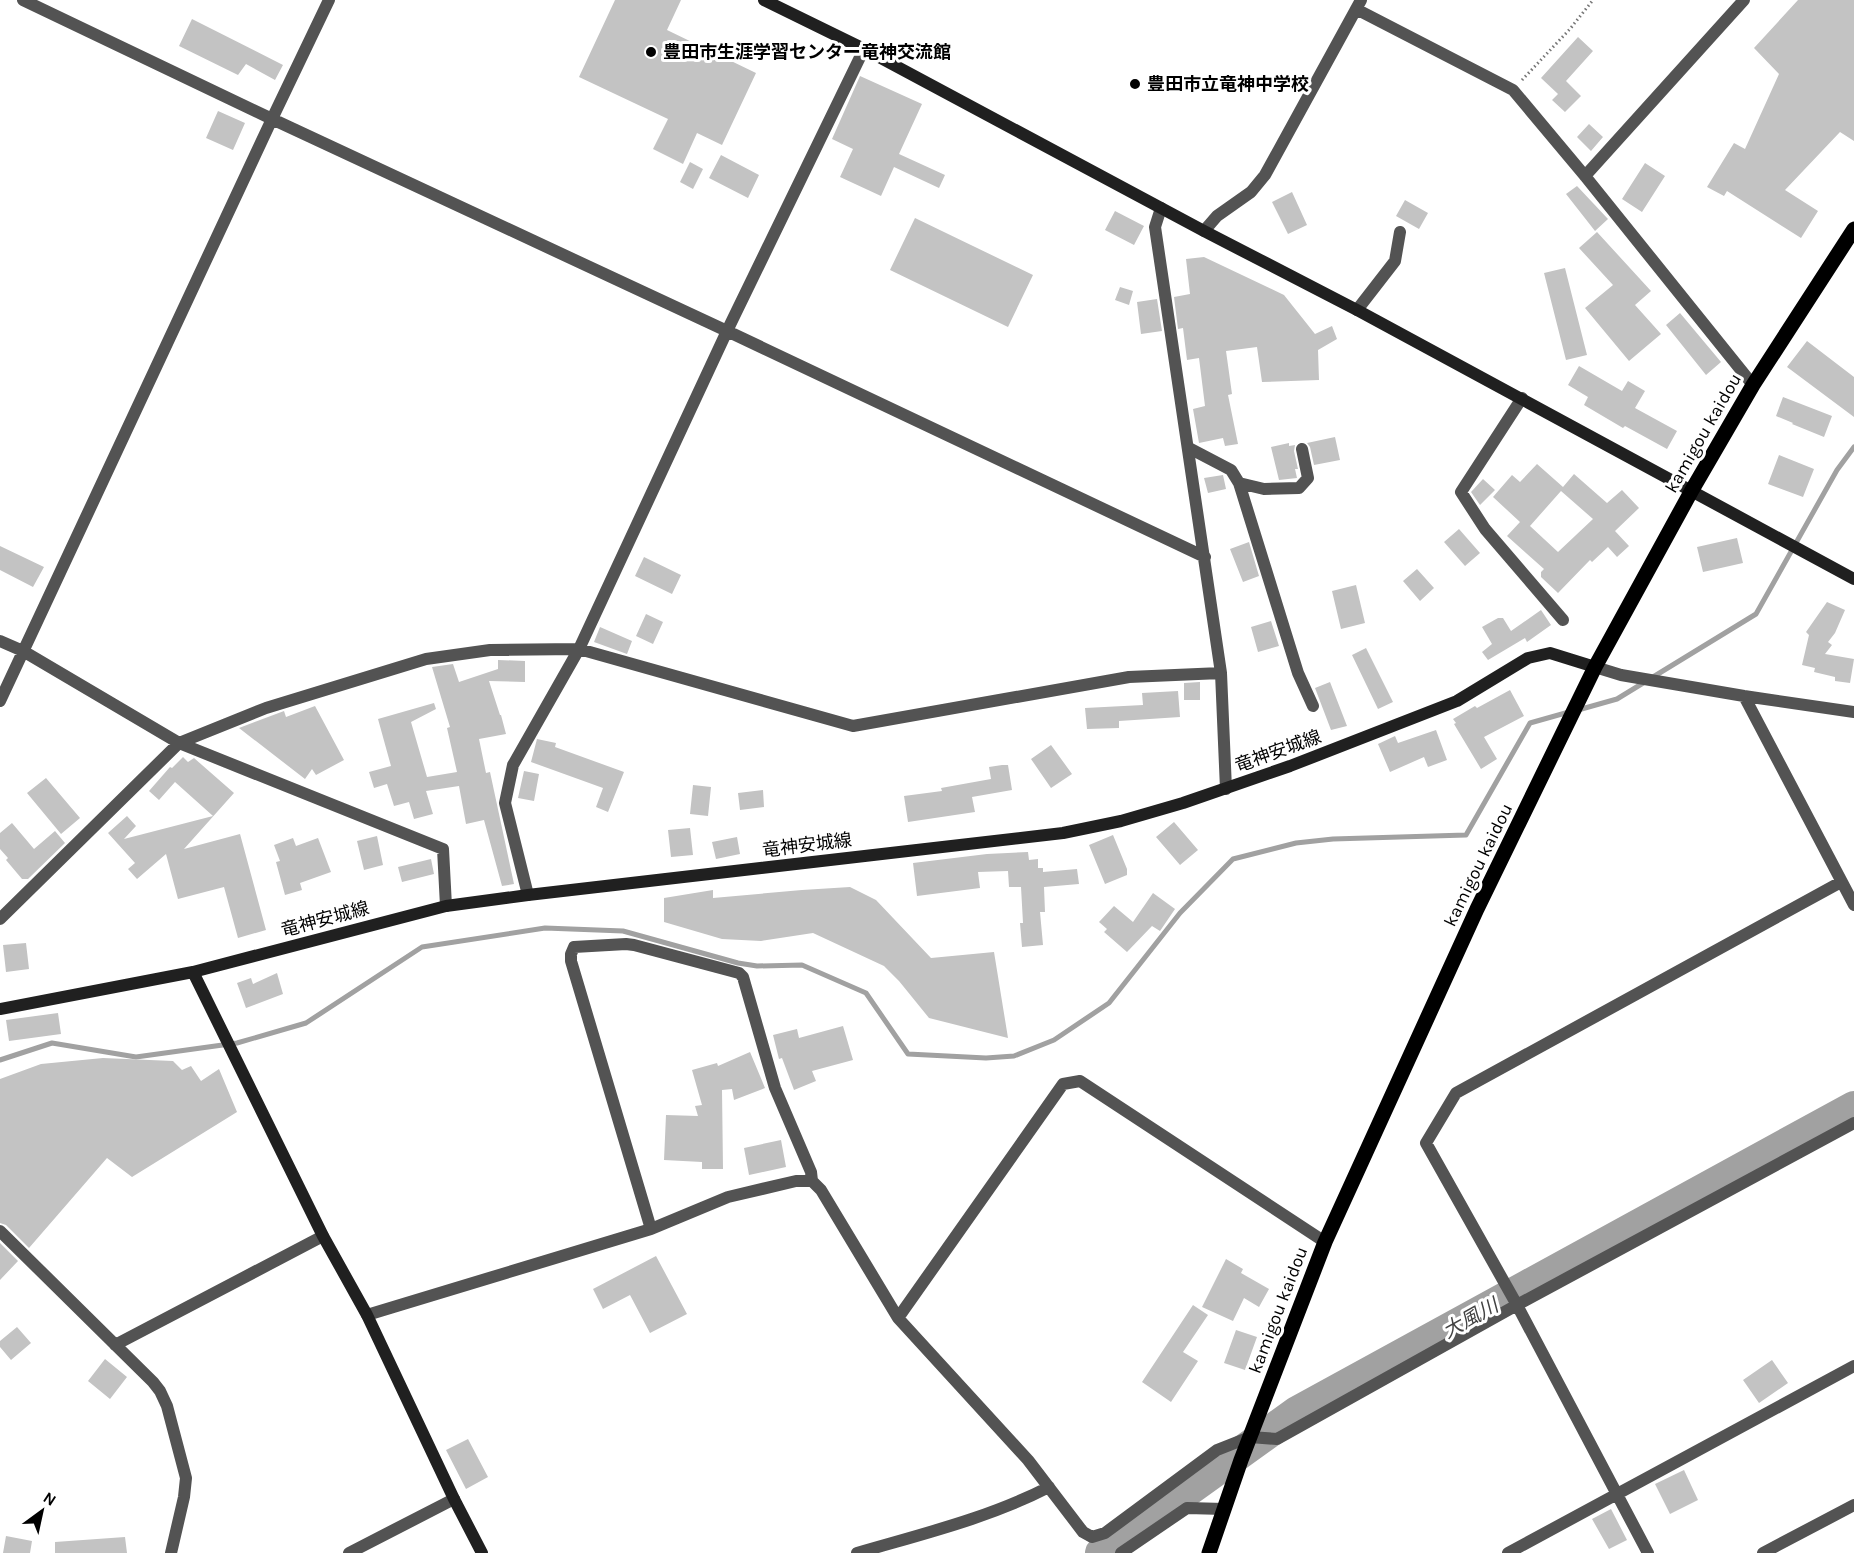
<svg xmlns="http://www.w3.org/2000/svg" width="1854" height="1553" viewBox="0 0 1854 1553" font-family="Karla,'Noto Sans JP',sans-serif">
	<rect width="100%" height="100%" fill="#fff"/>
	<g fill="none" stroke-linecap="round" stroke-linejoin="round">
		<!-- stream -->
		<path stroke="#a1a1a1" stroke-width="5" d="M1578,710L1617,699L1756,614L1837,470L1854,447
			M0,1060L52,1043L136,1057L237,1043L306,1023L422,947L545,928L623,931L738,963L757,966L802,965L866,993L908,1054L986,1058L1014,1056L1054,1040L1109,1003L1180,913L1233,859L1296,843L1333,839L1466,835L1530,723L1569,712"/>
		<!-- river -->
		<path stroke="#a1a1a1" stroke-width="32" d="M1101,1553L1297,1412L1854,1107"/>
	</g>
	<!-- building -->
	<path fill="#c3c3c3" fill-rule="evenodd" d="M615,0H681L667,30L756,73L722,145L697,133L683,164L653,149L668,119L579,77Z
		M1798,0H1854V141L1840,132L1785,190L1818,211L1801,238L1727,191L1724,196L1707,187L1734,143L1745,149L1779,74L1754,48Z
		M192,19L283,65L275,80L246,64L238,75L179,46Z
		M1578,37L1593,51L1566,81L1581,96L1565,112L1552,100L1558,94L1541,78Z
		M860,76L922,104L899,154L945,175L939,188L894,167L881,196L840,177L853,149L832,139Z
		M218,111L245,123L233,150L206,138Z
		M1589,124L1603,137L1591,151L1577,137Z
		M721,155L759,175L748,198L709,178Z
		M690,162L703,169L693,189L680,182Z
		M1645,163L1665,176L1642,212L1622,199Z
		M1577,186L1608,219L1595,231L1566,194Z
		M1292,192L1307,225L1288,234L1272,202Z
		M1405,200L1428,213L1419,229L1396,216Z
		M1115,211L1144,226L1134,245L1105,230Z
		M915,218L1033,275L1008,327L890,270Z
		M1597,232L1651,291L1635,305L1661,334L1629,361L1585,308L1613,285L1579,248Z
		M1204,257L1284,295L1315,334L1332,326L1337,339L1318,350L1319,380L1262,382L1257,347L1226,351L1232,394L1228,395L1238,444L1225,446L1223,438L1199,443L1193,409L1205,406L1199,358L1187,360L1183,328L1178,329L1174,297L1190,294L1186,259Z
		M1565,268L1587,355L1566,360L1544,273Z
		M1120,287L1133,291L1129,305L1115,300Z
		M1157,299L1162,331L1141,334L1137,302Z
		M1680,313L1721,362L1706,375L1666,325Z
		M1807,341L1854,377V417L1787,367Z
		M1579,366L1622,391L1628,381L1645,391L1635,408L1677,431L1667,449L1625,426L1623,428L1584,405L1588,397L1568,385Z
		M1783,397L1832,416L1824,437L1792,424L1793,423L1776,416Z
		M1335,437L1340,460L1314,465L1310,447L1307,443Z
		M1289,443V446L1295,445L1294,451L1298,469H1295L1297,478L1279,480L1271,447Z
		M1779,455L1814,469L1803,497L1768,484Z
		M1537,464L1563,487L1574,474L1607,503L1622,490L1639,508L1615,531L1629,546L1617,557L1608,547L1592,562L1590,560L1558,593L1541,577V572L1544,569L1507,536L1520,522L1493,497L1512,475L1520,482ZM1561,491L1593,519L1558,552L1530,526Z
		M1223,475L1226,489L1208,493L1204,478Z
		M1483,479L1495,490L1480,505L1471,492Z
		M1459,529L1480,553L1465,566L1444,542Z
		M1737,538L1743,563L1703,572L1697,547Z
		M1249,542L1259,576L1243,582L1230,549Z
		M0,546L44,567L33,587L0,570Z
		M644,557L681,575L672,594L635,576Z
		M1417,569L1434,588L1420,601L1403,581Z
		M1356,585L1365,623L1341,629L1332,591Z
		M1827,602L1845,610L1835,633L1828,642L1832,645L1825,654L1854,659L1850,683L1835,681V677L1814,672L1815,668L1802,665L1809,635L1806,632Z
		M1541,610L1551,625L1527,642L1525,638L1488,660L1482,652L1492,644L1482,627L1498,618H1503L1511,631Z
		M646,614L663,622L653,644L636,636Z
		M1271,621L1279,646L1258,652L1251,627Z
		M600,627L632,641L627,654L594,642Z
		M1366,648L1393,702L1378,709L1352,655Z
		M498,660L525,661V682L489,681L500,715H501L506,734L479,739L486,773L490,772L514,884L502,886L484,820L466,824L459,786L426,791L433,814L414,819L409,802L394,806L387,784L374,788L369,772L391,766L378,719L434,703L436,709L411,722L427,777L457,772L447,728L450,727L432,667L453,664L459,682L498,669Z
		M1200,682V700H1184V683Z
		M1330,682L1347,726L1331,730L1315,688Z
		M1510,690L1524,716L1484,737L1497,759L1481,769L1454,724L1456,723L1453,719L1475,706L1477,708Z
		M1178,691L1180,717L1119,721V728L1087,729L1085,708L1143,705L1142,693Z
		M315,706L344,760L316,775L312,769L305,779L239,728L284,711L286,717Z
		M1436,730L1447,760L1428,767L1424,757L1390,772L1378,744L1395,736L1398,743Z
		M537,739L556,743L555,747L624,772L608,812L596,807L603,788L531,762Z
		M1051,745L1072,774L1051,788L1031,759Z
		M183,757L188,762L194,758L234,793L184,849L240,834L266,930L238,938L224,887L178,899L166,854L137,879L128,869L135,863L108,833L127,816L136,826L124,839L213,816L175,782L159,800L149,791L170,767L172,768Z
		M1002,765H1008L1012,790L972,797L975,812L908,822L904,796L942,791L941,788L991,779L989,767Z
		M524,771L539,774L534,801L518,798Z
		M46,778L80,818L61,834L27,793Z
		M693,785L711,787L708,816L690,814Z
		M763,790L764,807L740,810L738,793Z
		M1174,822L1198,850L1180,865L1156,837Z
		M12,823L34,849L55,831L65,843L28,879H22L6,860L8,858L0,849V833Z
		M690,828L693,855L671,857L668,830Z
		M1113,835L1127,869V875L1105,884L1089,845Z
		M377,836L383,865L364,870L357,841Z
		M737,837L740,854L716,859L712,842Z
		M293,838L296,846L318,838L331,872L300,883L302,890L285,895L276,862L280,861L274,845Z
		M1028,852L1029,860L1038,859V868H1043V872L1077,869L1079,884L1044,887L1045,912H1040L1043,945L1022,947L1020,923H1023L1021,887H1009L1008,871L978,872L980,888L917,896L913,863L987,854Z
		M431,859L434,874L402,882L398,867Z
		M850,887L876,900L931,958L994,952L1008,1038L929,1018L899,981L884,966L813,933L761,941L722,939L664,922V898L713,890V898L802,890Z
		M1153,893L1175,909L1160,931L1152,926L1127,952L1104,932L1107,929L1099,922L1114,906L1133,922Z
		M26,943L29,969L6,972L3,945Z
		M277,973L283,994L246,1008L237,983L251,978L253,984Z
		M58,1013L61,1034L9,1041L6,1020Z
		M843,1026L853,1060L812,1071L816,1081L794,1090L782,1058L779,1059L773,1035L797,1029L799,1038Z
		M750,1052L765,1088L734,1100L732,1089L722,1090L723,1169H702V1162L664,1160L666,1115L698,1116L695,1106L702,1105L692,1070L717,1063L718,1066Z
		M103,1058L173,1061L182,1070L191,1066L201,1081L219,1069L237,1112L132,1177L107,1158L29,1248L6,1225L0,1223V1079L41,1064Z
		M781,1140L786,1167L749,1175L744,1148Z
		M0,1243L18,1261L0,1280Z
		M656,1256L687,1314L650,1333L630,1295L603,1309L593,1289Z
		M1226,1259L1243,1269L1241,1273L1269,1289L1259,1307L1244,1298L1233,1321L1202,1307Z
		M1193,1305L1208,1315L1183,1352L1198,1361L1171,1402L1142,1382Z
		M17,1327L31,1343L11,1360L0,1347V1341Z
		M1236,1330L1257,1337L1245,1370L1224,1363Z
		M105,1359L127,1377L110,1399L88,1381Z
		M1772,1360L1788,1383L1759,1403L1743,1380Z
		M468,1439L488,1477L466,1489L446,1450Z
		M1684,1470L1698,1500L1670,1514L1655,1484Z
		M1611,1509L1627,1540L1609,1549L1592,1519Z
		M6,1536L32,1541L30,1553H3Z
		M125,1537L127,1553H55V1542Z"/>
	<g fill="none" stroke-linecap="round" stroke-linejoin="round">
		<!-- path -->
		<path stroke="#757575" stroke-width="3" stroke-dasharray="1.5 3" stroke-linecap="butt" d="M1522,80L1570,29L1593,0"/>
		<!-- street -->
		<path stroke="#535353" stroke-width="12" d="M23,0L272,119L727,331L1205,557
			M1356,9L1513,90L1585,176L1753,385
			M1585,176L1744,0
			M1161,208L1155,227L1221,673L1226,789
			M1204,231L1217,216L1251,192L1265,175L1361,0
			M1357,310L1395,261L1400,232
			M1522,398L1461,492L1485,529L1563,620
			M1189,448L1231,470L1239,483L1298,673L1313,706
			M1239,483L1264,489L1299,488L1308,478L1302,449
			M0,641L23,651L179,743L443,849L446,906
			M1595,667L1621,675L1744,696L1854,712
			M1744,696L1854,905
			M0,701L272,119L329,0
			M528,895L505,803L513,765L579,649L727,331L864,49
			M0,919L179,743L266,708L426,659L490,650L579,649L853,726L1129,677L1221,673
			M651,1229L571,961V954L574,947L626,944L634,945L739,973L743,977L775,1088L811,1172L812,1181L821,1190L898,1318L1028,1460L1083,1532L1092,1537L1105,1533L1217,1450L1250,1437L1277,1439L1517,1305L1854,1123
			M0,1231L153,1382L160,1391L167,1406L186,1478L184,1497L171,1553
			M367,1315L651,1229L728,1197L796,1181H812
			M898,1318L1063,1084L1080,1081L1325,1242
			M115,1345L323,1236
			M349,1553L454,1499
			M857,1553C922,1534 989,1518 1049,1487
			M1121,1553L1187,1508L1224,1509
			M1508,1553L1854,1366
			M1648,1553L1517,1305L1426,1143L1456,1093L1841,882
			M1763,1553L1854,1505"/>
		<!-- secondary -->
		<path stroke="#202020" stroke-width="12" d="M764,0L864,49L1204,231L1357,310L1854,579
			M193,972L323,1236L367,1315L454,1499L482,1553
			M0,1009L193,972L446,906L528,895L1063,833L1121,821L1183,803L1290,766L1457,701L1528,658L1550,653L1595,667"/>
		<!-- primary -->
		<path stroke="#000" stroke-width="15" d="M1209,1553L1241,1460L1325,1242L1477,909L1595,667L1692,490L1753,385L1854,229"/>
	</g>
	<!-- markers -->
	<g fill="#000" stroke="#fff" stroke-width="2">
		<circle cx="651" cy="52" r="6"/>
		<circle cx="1135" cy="84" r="6"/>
	</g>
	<g text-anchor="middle" stroke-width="6" stroke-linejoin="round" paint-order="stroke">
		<!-- poi labels -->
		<g font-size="18" font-weight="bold" fill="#000" stroke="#fff" text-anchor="start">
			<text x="663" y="58">豊田市生涯学習センター竜神交流館</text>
			<text x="1147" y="90">豊田市立竜神中学校</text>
		</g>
		<!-- street labels -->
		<g font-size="18" fill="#000" stroke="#fff">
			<text transform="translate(1703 433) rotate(-60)" y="6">kamigou kaidou</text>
			<text transform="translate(1278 751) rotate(-20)" y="6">竜神安城線</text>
			<text transform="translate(807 845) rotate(-7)" y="6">竜神安城線</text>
			<text transform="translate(1478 865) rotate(-64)" y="6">kamigou kaidou</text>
			<text transform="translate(325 919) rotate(-15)" y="6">竜神安城線</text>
			<text transform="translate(1278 1310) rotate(-69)" y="6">kamigou kaidou</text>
		</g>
		<!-- water labels -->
		<g font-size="20" font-style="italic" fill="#424242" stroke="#fff">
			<text transform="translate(1470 1318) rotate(-29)" y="7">大風川</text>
		</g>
	</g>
	<!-- north arrow -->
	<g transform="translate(42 1511) rotate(33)" stroke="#ffffff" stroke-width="4.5" paint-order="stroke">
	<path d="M0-4.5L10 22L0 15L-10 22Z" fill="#000000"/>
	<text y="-9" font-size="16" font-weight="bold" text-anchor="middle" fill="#000000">N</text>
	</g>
</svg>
